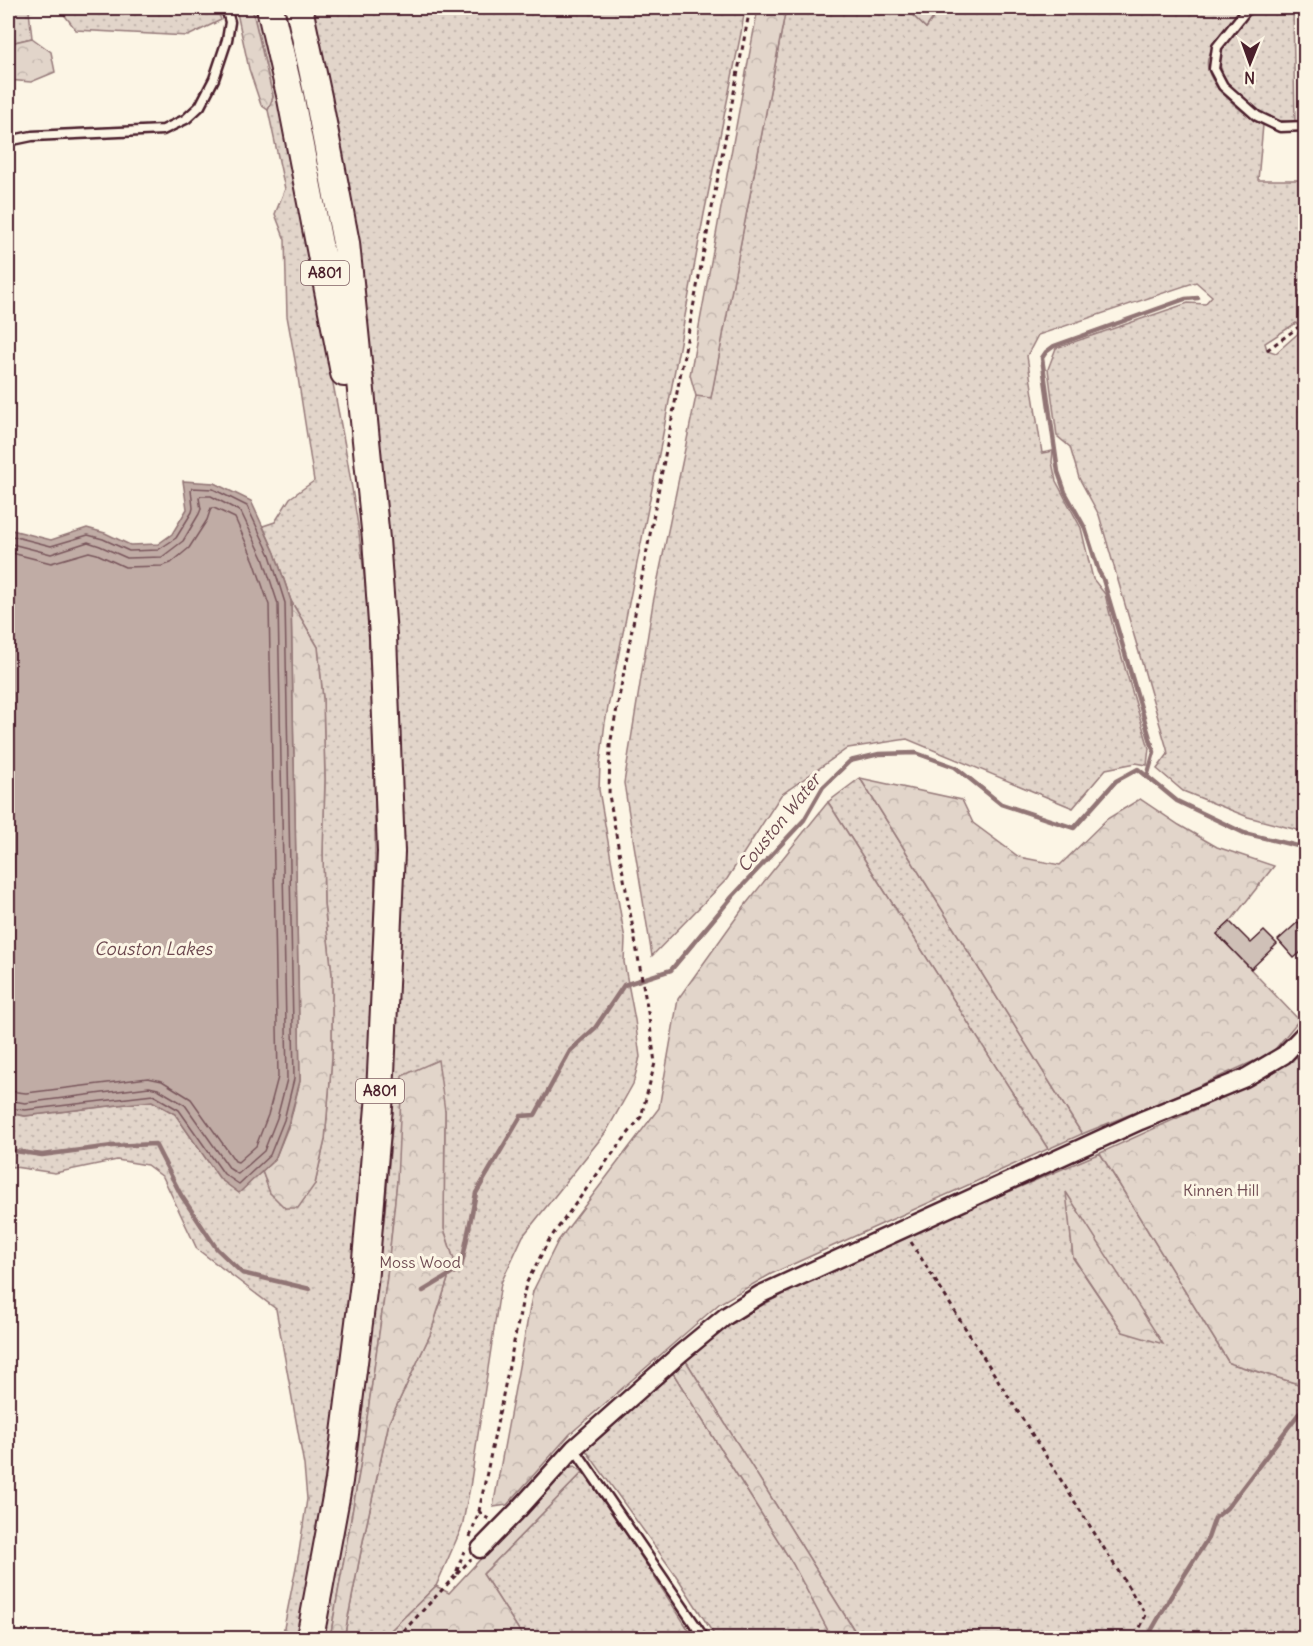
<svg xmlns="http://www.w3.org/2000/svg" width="1313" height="1646" viewBox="0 0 1313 1646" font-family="Delius,sans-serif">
	<defs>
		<pattern id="grass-dots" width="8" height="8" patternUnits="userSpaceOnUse" patternTransform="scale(1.5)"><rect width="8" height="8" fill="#e2d5ca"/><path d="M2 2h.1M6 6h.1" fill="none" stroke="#c3b6ae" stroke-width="1.8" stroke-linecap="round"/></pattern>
		<pattern id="forest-crowns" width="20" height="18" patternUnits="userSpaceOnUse" patternTransform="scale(1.5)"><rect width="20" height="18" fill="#e2d5ca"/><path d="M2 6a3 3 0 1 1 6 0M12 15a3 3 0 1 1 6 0" fill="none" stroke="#c3b6ae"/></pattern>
	</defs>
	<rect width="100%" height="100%" fill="#fcf5e5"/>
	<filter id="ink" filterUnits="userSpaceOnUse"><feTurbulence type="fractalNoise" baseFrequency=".0167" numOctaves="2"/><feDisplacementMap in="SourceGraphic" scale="12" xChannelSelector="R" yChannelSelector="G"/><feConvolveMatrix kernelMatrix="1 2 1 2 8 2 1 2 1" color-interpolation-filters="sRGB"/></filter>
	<g filter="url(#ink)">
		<!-- grass -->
		<path fill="url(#grass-dots)" stroke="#967a7a" stroke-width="1.5" fill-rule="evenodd" d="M8,8H50L29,11L32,38L15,42L10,49L8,50Z
			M59,8H217L221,20L188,36L76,30Z
			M252,8H258L268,46L345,446L358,525L366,590L372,700L375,807V891L368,1088L361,1195L348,1319L330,1446L299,1638H282L299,1552L307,1499L304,1465L276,1309L197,1249L163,1177L147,1165L117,1160L55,1173L8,1166V1113L25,1116L152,1101L175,1114L220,1179L239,1192L262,1171L270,1193L315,1184L325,1140L332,1057V975L324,904L323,852L325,779L323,699L318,647L291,601L275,553L263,526L275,522L290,498L314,481L297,371L287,316L285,240L275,214L285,189L268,110L273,97Z
			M281,8H286L322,188L317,186Z
			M309,8H745L741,33L704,214L662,439L605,722L600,764L599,790L625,939L624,962L635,1020L640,1057L633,1084L606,1132L523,1236L501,1283L470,1487L462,1527L436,1586L383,1638H344L363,1541L389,1422L430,1335L454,1260L444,1229L445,1111L397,1181L387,1277L360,1468L330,1638H322L362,1396L385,1211L392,1128L399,943L391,585L384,493L368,342Z
			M786,8H905L926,28L940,8H1242C1230,23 1214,39 1208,59C1202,83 1245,115 1263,125L1258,180H1305V832L1248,817L1183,791L1157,769L1168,754L1167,749L1099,515L1079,478L1070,447L1057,436L1048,369L1056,348L1188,303L1205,304L1212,296L1196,282L1038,335L1027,356L1042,453L1053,451L1052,462L1056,481L1081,528L1093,579L1105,594L1114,631L1149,748L1147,765L1136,763L1106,769L1073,808L907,739L848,748L781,795L727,879L652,956L624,783L653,603L696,396L711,397ZM1296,323L1303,329L1276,353L1267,350L1265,343Z
			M1254,8H1293L1295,122C1284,121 1273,121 1263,115C1244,105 1214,77 1221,53C1225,38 1243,19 1254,8Z
			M860,778L1082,1134L1048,1149L828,802Z
			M1100,1153L1229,1363L1305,1386V1638H859L686,1361L725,1327L742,1316L791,1290L907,1235ZM1067,1194L1123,1332L1073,1258Z
			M673,1373L793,1564L832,1638H716L679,1580L585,1449Z
			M583,1472L621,1526L694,1638H524L483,1574Z"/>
		<!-- forest -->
		<path fill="url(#forest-crowns)" stroke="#967a7a" stroke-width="1.5" d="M236,8H252L273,97L268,110L261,105L249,69Z
			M758,8H786L711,398L696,396L690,375Z
			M32,38L51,52L55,72L31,82L8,80V50L10,49L15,42Z
			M291,601L318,647L323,699L325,779L323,852L324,904L332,975V1057L325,1140L315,1184L298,1208H285L270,1193L262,1171L275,1159L290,1122L300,1081Z
			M860,778L962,800L973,823L1019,857L1060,865L1107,819L1140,799L1179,825L1217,847L1274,866L1230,922L1217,934L1299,1020L1272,1053L1190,1090L1082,1134Z
			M828,802L1048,1149L771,1274L720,1303L570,1434L507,1505L493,1507L533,1291L558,1241L659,1108L678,999L746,904Z
			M1295,1056L1305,1064V1386L1229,1363L1100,1153L1261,1080Z
			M438,1060L445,1111L444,1229L454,1260L430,1335L389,1422L363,1541L344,1638H330L360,1468L387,1277L397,1181L402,1076Z
			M1066,1192L1163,1344L1123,1332L1073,1257Z
			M686,1361L859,1638H832L793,1564L673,1373Z
			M575,1466L583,1472L483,1574L524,1638H383L436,1586L449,1593L564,1469Z"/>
		<!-- garden -->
		<path fill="#e2d5ca" stroke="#967a7a" stroke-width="1.5" d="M905,8H940L926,28Z"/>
		<!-- water -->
		<path fill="#c0aca5" stroke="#917474" stroke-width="1.5" d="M183,481L214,483L251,501L275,553L291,601L300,1081L289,1122L275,1159L239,1193L220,1179L175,1114L152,1101L25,1116L8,1113V529L51,540L87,528L105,533L130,545L158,544L172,534L187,509Z"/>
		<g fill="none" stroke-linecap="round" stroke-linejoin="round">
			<!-- shore -->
			<path stroke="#79575c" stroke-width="1.5" d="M8,535L51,546L88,535L103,539L129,551L158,550L176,538L192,512L193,508L191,490L192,488L213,489L247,506L270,555L285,603L294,1079L284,1120L270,1155L239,1184L224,1174L179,1110L153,1095L25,1110L8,1108
				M8,543L51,554L88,542L100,546L127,558L162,557L183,541L199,514L201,509L199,498L201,496H211L241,512L263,558L278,604L287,1079L277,1118L264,1151L238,1174L230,1169L185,1105L158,1089L149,1087L25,1103L8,1100
				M8,552L51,563L89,552L97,554L125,567L162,566L171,563L189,548L207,520L211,508H214L235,518L254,561L269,605L278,1077L268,1115L256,1146L238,1162L235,1161L191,1099L162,1081L148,1078L26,1093L8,1091"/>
			<!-- stream -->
			<path stroke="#917474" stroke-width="4.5" d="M1147,777L1154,752L1103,579L1099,572L1085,528L1065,492L1058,472L1042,358L1046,352L1054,346L1185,299L1198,298
				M8,1150L42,1155L112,1146L155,1144L181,1195L217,1249L242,1273L310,1289
				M423,1291L461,1268L476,1193L521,1116L535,1115L570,1051L595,1028L624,985L671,970L732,897L804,820L823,787L850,761L879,754L916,753L955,767L1001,804L1074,828L1116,781L1138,769L1177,801L1244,833L1306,848
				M1147,1638L1170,1598L1208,1538L1215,1518L1227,1508L1306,1404"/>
		</g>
		<!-- building -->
		<path fill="#cfc0b7" stroke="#4a1f2b" stroke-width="1.5" d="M1230,922L1251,943L1264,931L1277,944L1251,969L1217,934Z
			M1298,922L1303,927L1306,925V948L1294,958L1278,940Z"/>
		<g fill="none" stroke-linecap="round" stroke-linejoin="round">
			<!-- lane casing -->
			<g stroke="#4a1f2b" stroke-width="13">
				<path id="lane" d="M1248,8L1217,47L1214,69L1223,86L1257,116L1280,127L1306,126
					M8,141L32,136L163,130L186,119L200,106L214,79L227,40L230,22L226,8
					M574,1448L704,1638"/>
			</g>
			<!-- street casing -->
			<g stroke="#4a1f2b" stroke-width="21">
				<path id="street" d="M480,1549L519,1509L574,1448L681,1353L726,1316L761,1294L1140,1121L1245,1078L1284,1055L1306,1032"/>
			</g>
			<!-- primary casing -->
			<g stroke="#4a1f2b" stroke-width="30">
				<path id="primary" d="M270,8L291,99L344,373
					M299,8L318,97L346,243L376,539L383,636L391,852L380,1095L364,1283L339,1481L310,1638"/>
			</g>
			<!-- path -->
			<path stroke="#4a1f2b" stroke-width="3" stroke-dasharray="4.5 4.5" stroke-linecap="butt" d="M1267,350L1300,326L1306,319
				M911,1242L1146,1615L1135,1638
				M479,1511L483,1516L489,1519
				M470,1537L479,1511L526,1284L549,1240L609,1158L641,1117L655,1063L649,1018L609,795L610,745L750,8
				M457,1574L471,1559
				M397,1638L455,1576L464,1551"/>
			<!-- lane -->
			<use href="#lane" stroke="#fcf5e5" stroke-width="8"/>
			<!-- street -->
			<use href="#street" stroke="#fcf5e5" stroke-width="16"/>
			<!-- primary -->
			<use href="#primary" stroke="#fcf5e5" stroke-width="26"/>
		</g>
	</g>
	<g text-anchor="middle" stroke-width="6" stroke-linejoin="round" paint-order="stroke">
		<!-- shield labels -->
		<g fill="#fcf5e5" stroke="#7f5f63" stroke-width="1.5">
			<rect x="301" y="261" width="48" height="24" rx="4.5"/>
			<rect x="356" y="1079" width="48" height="24" rx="4.5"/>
		</g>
		<g font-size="15" font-weight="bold" fill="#4a1f2b">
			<text x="325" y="278">A801</text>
			<text x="380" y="1096">A801</text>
		</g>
		<!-- park labels -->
		<g font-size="16" fill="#704c53" stroke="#fcf5e5">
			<text x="1221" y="1196">Kinnen Hill</text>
			<text x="420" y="1268">Moss Wood</text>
		</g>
		<!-- water labels -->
		<g font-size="18" font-style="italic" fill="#6d4950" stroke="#fcf5e5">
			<text transform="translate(779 823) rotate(-51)" y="6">Couston Water</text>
			<text x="153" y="955">Couston Lakes</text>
		</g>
	</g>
	<!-- margin -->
	<rect width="1313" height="1646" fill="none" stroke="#fcf5e5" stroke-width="30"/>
	<rect x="15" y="15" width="1283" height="1616" fill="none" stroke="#4a1f2b" stroke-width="2" filter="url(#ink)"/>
	<!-- north arrow -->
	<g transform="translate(1250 63) rotate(181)" stroke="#fcf5e5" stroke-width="4.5" paint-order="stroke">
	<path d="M0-4.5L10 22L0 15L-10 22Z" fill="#4a1f2b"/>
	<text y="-9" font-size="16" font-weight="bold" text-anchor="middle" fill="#4a1f2b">N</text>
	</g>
</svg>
